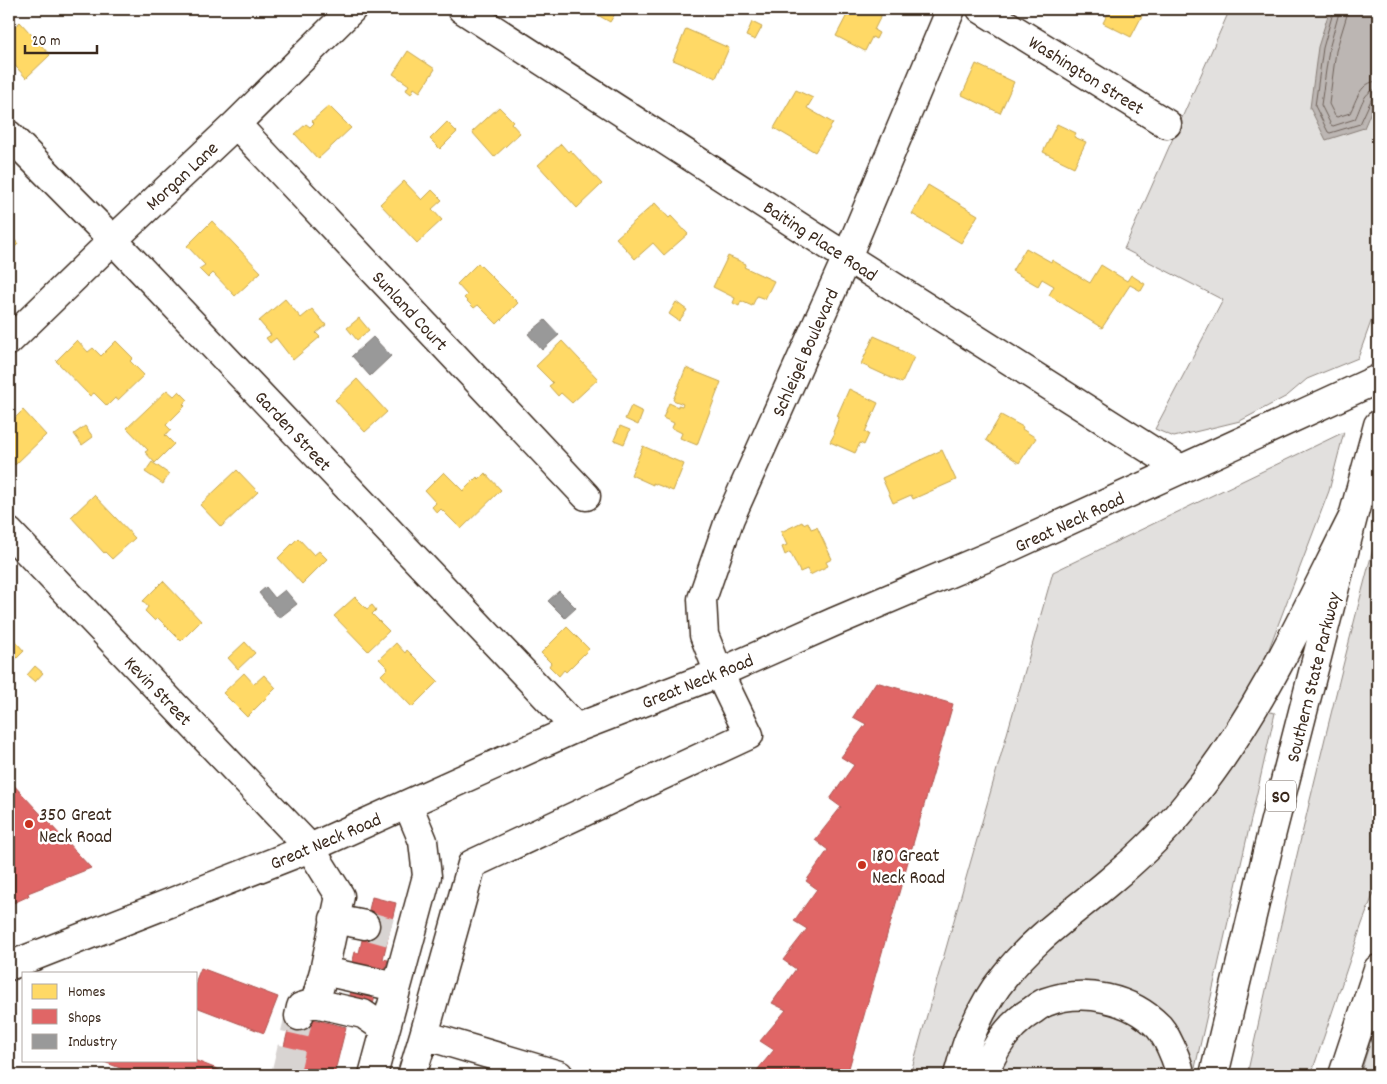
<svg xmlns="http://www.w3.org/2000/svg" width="1387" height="1084" viewBox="0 0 1387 1084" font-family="Dekko,sans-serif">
	<rect width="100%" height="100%" fill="#fff"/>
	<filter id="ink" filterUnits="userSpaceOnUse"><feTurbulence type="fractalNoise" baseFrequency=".02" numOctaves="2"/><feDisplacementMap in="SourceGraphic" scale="10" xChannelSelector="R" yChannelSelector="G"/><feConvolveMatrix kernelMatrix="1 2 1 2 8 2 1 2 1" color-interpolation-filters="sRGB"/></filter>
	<g filter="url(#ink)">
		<!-- green -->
		<path fill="#e2e0de" stroke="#8e857e" d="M1230,9H1378V302L1358,358L1307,379L1287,396L1240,421L1174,437L1155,429L1223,300L1124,249Z
			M1344,432L1329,491L1251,696L1186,791L952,1050L945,1075H910L1053,572Z
			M1378,530V882L1362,924L1311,1075H1247C1287,893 1330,711 1378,530Z
			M1266,711L1275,713L1195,1068L1187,1066L1084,984L972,1066L979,1045L1009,988Z
			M1076,1008H1088L1120,1015L1149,1035L1160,1047L1170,1075H995L1018,1035L1045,1017L1058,1012Z
			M1378,1016V1075H1360Z"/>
		<!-- water -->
		<path fill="#bcb6b3" stroke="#887e77" d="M1330,9H1378V95L1364,128L1326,140L1310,108L1318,47Z"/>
		<!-- homes -->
		<path fill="#ffd966" stroke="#c4a450" d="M587,9H618L610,22Z
			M850,9H882L884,10L874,30L879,33L876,39L872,37L865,51L836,36Z
			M1110,9L1145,10L1131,37L1103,23Z
			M20,22L50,55L26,78L9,59V32Z
			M752,22L762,27L755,40L746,36Z
			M686,29L729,48L716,78L673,60Z
			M408,51L435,69L420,92L414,88L411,94L406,90L409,85L393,74Z
			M976,64L1014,82L1000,113L962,95Z
			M796,90L813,98L807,108L833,123L815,152L774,128Z
			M329,106L351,128L318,159L295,134L306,124L310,127L314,123L312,121Z
			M499,107L513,121L511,123L520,133L494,157L472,132Z
			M447,122L457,132L440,149L430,139Z
			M1057,124L1076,133L1074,137L1086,142L1074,167L1043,152Z
			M561,144L568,152L570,150L602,184L577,208L538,165Z
			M404,181L422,200L432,190L442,200L432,209L442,220L417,243L380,204Z
			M928,185L978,215L961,243L912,214Z
			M655,203L669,218L671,216L688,234L664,255L653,243L635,259L616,238Z
			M212,221L261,272L235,296L213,273L208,278L199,269L205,265L187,246Z
			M9,233L18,244L9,253Z
			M1026,248L1051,262L1052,260L1090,283L1101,265L1127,281L1131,275L1145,284L1141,291L1130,285L1102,328L1049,295L1054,286L1042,279L1038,286L1012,271Z
			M728,256L746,264L744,267L774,281L765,299L757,296L752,306L741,301L739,306L733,303L735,298L713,287Z
			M478,263L518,303L497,324L478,305L474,308L464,298L467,295L457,284Z
			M285,299L301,318L312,309L326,325L316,333L320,337L293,360L276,338L270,343L266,338L271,335L259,321Z
			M676,302L687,310L679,321L669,314Z
			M359,318L369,330L357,340L347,328Z
			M874,336L899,347L898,349L914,357L902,383L861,364Z
			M77,340L88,352L93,348L101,356L116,341L133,358L130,361L144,375L118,400L115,398L107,406L94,393L90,396L56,361Z
			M562,341L598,379L572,403L561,393L558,396L549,386L553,383L536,366Z
			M686,368L721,382L697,445L680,438L682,433L672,428L674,423L663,418L669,403L678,407V405L682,406L683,404L673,400Z
			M357,379L387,412L365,432L335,400Z
			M849,389L878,403L865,432L869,434L864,445L860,443L855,453L830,442L835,433L833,432L839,417L837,416Z
			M167,390L174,396L179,391L188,400L183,404L185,406L166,425L171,430L165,435L174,444L155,463L145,452L148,450L127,428Z
			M631,406L643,412L638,425L625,419Z
			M23,410L46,435L15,465L9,459V424Z
			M1001,415L1023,427L1022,429L1036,438L1019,463L986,440Z
			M85,426L93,437L82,445L74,434Z
			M620,426L630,430L624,444L614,440Z
			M643,446L684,464L673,491L653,483V485L631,475Z
			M942,450L956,480L913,499L911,495L893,503L882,478Z
			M152,462L169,474L163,484L145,472Z
			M237,470L258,492L221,527L200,505Z
			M444,472L463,491L477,477L479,479L485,473L501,490L461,529L441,509L437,513L432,507L436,503L425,491Z
			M94,495L135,538L112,559L105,552L104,553L71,517Z
			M802,522L803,524L808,522L811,529L817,527L832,559L826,562L828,566L810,575L807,569L800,572L790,552L785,555L782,547L787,545L781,532Z
			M298,538L314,555L319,551L327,559L302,584L278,558Z
			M163,581L201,621L181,641L158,618L155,621L145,611L148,607L143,601Z
			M355,597L367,609L372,605L376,610L372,614L389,631L368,651L334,616Z
			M567,627L589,649L566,672L564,670L559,676L549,666L551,663L541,653Z
			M9,634L24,651L9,666Z
			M245,642L255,653L238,669L228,658Z
			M396,643L405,653L407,650L438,681L412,707L381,675L388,668L379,659Z
			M35,666L43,673L35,682L27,675Z
			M244,673L254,684L264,675L276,688L247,717L223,693Z"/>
		<!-- shops -->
		<path fill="#e06666" stroke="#ae5450" d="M876,682L953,704L847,1075H753L774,1050L760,1041L786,1010L772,1003L796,969L783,960L807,929L794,921L817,889L806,881L828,850L815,840L841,807L830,799L854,765L841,757L866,724L853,717Z
			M9,780L91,868L28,893L29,896L9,905Z
			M372,897L396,903L383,959L388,960L385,970L381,969L373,1005L349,999L357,965L352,964L355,952L359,953Z
			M201,968L278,997L264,1033L196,1007V980Z
			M292,1014L346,1027L334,1075H277Z
			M99,1060H194L230,1074L229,1075H138Z"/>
		<!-- industry -->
		<path fill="#999" stroke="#7d7874" d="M545,320L559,335L542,350L528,334Z
			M373,337L391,356L370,376L352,356Z
			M266,587L275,598L285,590L297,604L279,618L259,593Z
			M559,591L576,608L565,618L548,601Z"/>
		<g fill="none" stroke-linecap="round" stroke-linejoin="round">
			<!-- shore -->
			<path stroke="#6f625a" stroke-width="1" d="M1334,9L1323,48L1315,106L1328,132L1330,133L1360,124L1372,98L1374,96L1378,95
				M1340,9L1329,49L1321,105L1331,125L1333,126L1355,119C1361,108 1363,90 1378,89
				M1348,9L1347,15L1336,51L1329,104L1335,116L1337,117L1350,113C1357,99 1360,82 1378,81"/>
			<!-- minor-tunnel -->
			<path stroke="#d8d4d2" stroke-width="28" stroke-dasharray="28 14" stroke-linecap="butt" d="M365,925L390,932
				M285,1075L299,1016"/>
			<!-- minor casing -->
			<g stroke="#3b2a1e" stroke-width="31">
				<path id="minor" d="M462,9L823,242L1181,469
					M981,9L1167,124
					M236,124L586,496
					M9,135L113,240L576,728
					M9,341L113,240L236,124L352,9
					M9,532L310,848L340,896L324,971L315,1003
					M334,919L365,925
					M324,971L396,987
					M299,1016L301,1007L315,1003L363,1014L385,1029
					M424,1035L472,864L749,735L719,673L704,635L702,599L730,518L847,257L951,9
					M373,1075L427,876L423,841L408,805
					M412,1075L424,1035L559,1075"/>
			</g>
			<!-- major casing -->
			<g stroke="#3b2a1e" stroke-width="31">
				<path id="major" d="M9,966L310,848L576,728L719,673L834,622L1011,547L1378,379"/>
			</g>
			<!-- highway casing -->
			<g stroke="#3b2a1e" stroke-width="31">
				<path id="highway" d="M958,1075C962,1063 964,1051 969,1039C978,1017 989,995 1004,977C1033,939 1074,912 1110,881C1141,855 1170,827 1194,795C1261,711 1305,612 1353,517
					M984,1075C993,1049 1008,1025 1033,1010C1037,1007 1041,1004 1046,1002C1083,988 1131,998 1159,1027C1166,1035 1171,1047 1175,1057C1177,1063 1180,1069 1180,1075
					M1214,1075L1272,832L1353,517L1378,425
					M1343,1075L1378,969"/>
			</g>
			<!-- minor -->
			<use href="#minor" stroke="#fff" stroke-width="28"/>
			<!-- major -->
			<use href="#major" stroke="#fff" stroke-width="28"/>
			<!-- highway -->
			<use href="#highway" stroke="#fff" stroke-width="28"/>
		</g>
	</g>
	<!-- markers -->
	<g fill="#c8321e" stroke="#fff" stroke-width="2">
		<circle cx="29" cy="824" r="5"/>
		<circle cx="862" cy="865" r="5"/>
	</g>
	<g text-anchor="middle" stroke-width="5" stroke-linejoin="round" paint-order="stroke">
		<!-- shield labels -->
		<rect fill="#fff" stroke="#766a62" stroke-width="1" x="1266" y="780.5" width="30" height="31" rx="4"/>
		<g font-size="18" font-weight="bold" fill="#3b2a1e">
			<text x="1281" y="802">SO</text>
		</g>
		<!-- street labels -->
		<g font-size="19" fill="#3b2a1e" stroke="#fff">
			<text transform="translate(1087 74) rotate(32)" y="7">Washington Street</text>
			<text transform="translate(181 175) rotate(-43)" y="7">Morgan Lane</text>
			<text transform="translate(821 240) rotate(33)" y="7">Baiting Place Road</text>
			<text transform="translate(411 310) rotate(47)" y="7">Sunland Court</text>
			<text transform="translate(804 352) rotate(-66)" y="7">Schleigel Boulevard</text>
			<text transform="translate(294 430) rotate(47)" y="7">Garden Street</text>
			<text transform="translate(1069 521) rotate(-25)" y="7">Great Neck Road</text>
			<text transform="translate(1312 677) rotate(-76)" y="7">Southern State Parkway</text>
			<text transform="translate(697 680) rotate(-22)" y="7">Great Neck Road</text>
			<text transform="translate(159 690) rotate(46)" y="7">Kevin Street</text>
			<text transform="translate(325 840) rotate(-23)" y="7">Great Neck Road</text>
		</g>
		<!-- poi labels -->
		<g font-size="19" fill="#3b2a1e" stroke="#fff" text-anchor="start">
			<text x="39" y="820">350 Great<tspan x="39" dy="22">Neck Road</tspan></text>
			<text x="872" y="861">180 Great<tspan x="872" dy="22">Neck Road</tspan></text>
		</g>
	</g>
	<!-- margin -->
	<rect width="1387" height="1084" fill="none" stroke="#fff" stroke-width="30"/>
	<rect x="15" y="15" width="1357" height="1054" fill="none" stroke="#3b2a1e" stroke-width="2" filter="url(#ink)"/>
	<!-- legend -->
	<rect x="22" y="972" width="175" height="90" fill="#ffffff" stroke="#b1aaa5"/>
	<rect x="32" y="984" width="25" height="15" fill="#ffd966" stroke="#b1aaa5"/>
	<text x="68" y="996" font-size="15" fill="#3b2a1e">Homes</text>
	<rect x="32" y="1009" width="25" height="15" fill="#e06666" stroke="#b1aaa5"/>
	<text x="68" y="1022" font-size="15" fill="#3b2a1e">Shops</text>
	<rect x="32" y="1034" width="25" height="15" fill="#999999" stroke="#b1aaa5"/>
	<text x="68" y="1046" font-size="15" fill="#3b2a1e">Industry</text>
	<!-- scale -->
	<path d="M25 45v8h72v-8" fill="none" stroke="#3b2a1e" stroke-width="2.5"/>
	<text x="32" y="45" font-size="15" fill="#3b2a1e" stroke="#ffffff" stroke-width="4" paint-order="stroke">20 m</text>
</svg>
